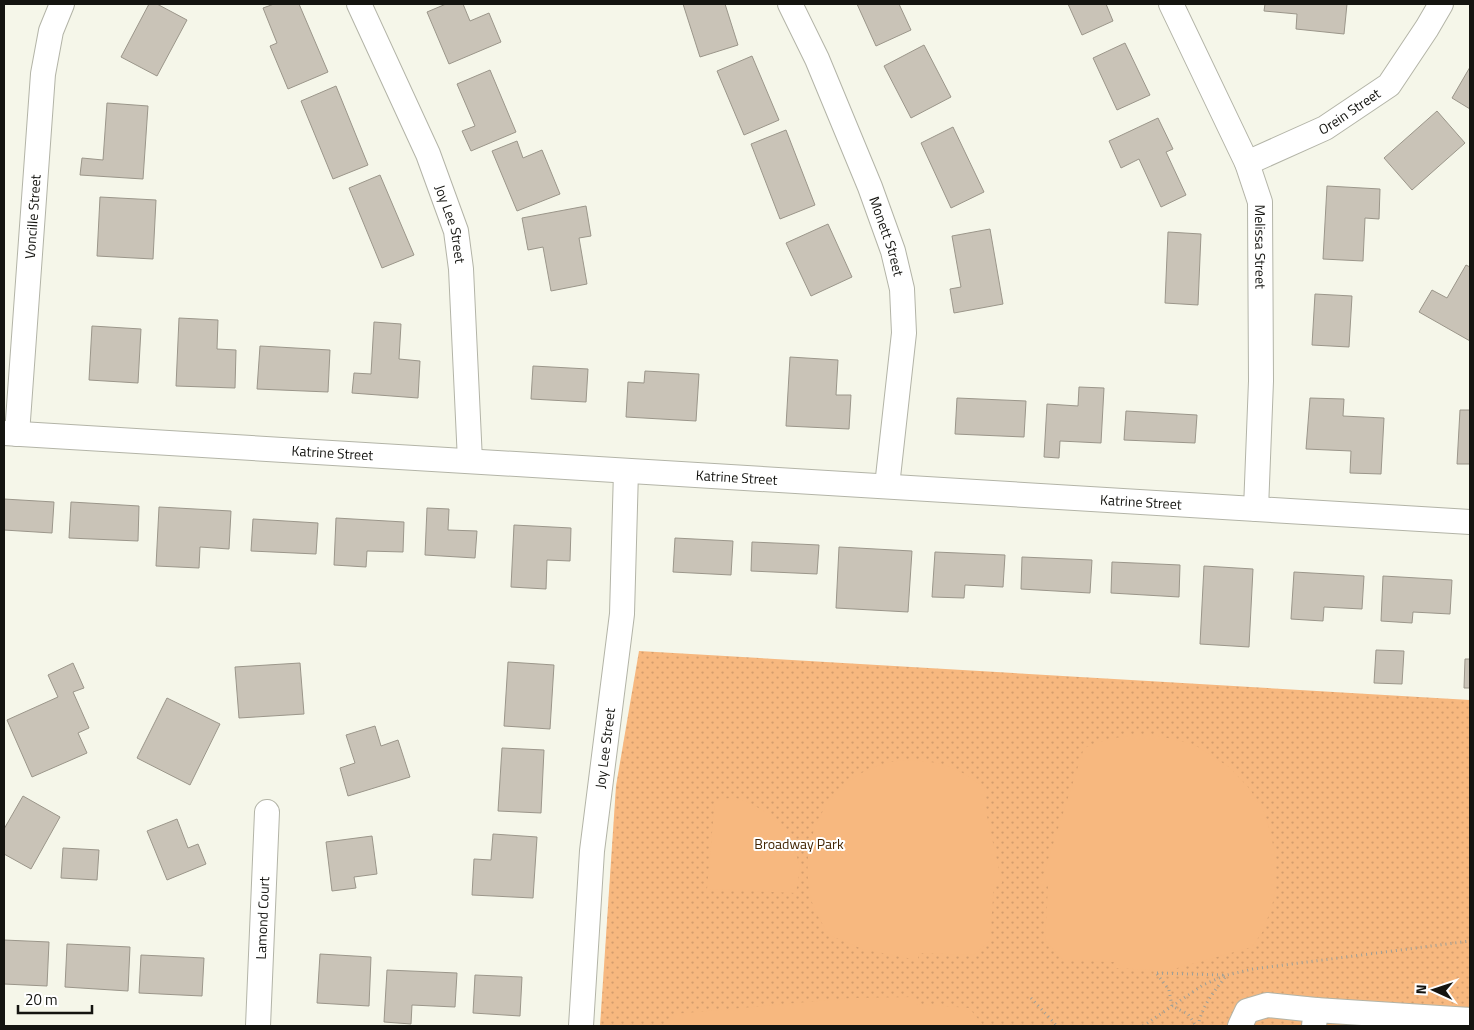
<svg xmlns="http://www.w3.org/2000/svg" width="1474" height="1030" viewBox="0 0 1474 1030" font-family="'Titillium Web',sans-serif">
	<defs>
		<pattern id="green-dots" width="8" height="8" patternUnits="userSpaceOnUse" patternTransform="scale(1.25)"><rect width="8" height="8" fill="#f7b87f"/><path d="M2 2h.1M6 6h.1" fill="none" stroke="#d39d6d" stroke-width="1.8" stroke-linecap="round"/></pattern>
	</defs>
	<rect width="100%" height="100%" fill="#f5f6e9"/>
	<!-- green -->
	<path fill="url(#green-dots)" d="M639,651L1470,700V1026H600L616,786Z"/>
	<!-- pitch -->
	<path fill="#f7b87f" d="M1128,736H1158L1181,741L1198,747L1229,767L1248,787L1263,809L1271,834L1276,862V887L1272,906L1263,931L1252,947L1167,971L1116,968V962L1063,960L1045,940L1048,885H1040L1084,748L1108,739Z
		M906,760C944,762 953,765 984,787L987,816L1002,883H994L990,941L973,955L918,953V959H912L862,949L829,935C822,923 812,908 810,894C797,828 837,765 906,760Z
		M736,798C770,810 793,828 799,866C800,874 797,885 796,893L707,889L715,799Z
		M916,997V1004L969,1008L984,1026H668L674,1014L852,998Z"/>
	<!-- building -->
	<path fill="#c9c3b7" stroke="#9b968a" d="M149,4H157L187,20L157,76L121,57Z
		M274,4H299L328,72L288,89L270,46L277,43L263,8Z
		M446,4H463L470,21L489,13L501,42L449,64L427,12Z
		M683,4H725L738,45L700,57Z
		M857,4H899L911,30L876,46Z
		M1068,4H1106L1113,21L1082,35Z
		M1265,4H1347L1344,34L1296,29L1297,14L1264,11Z
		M1125,43L1150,95L1117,110L1093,58Z
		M924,45L951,97L911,118L884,66Z
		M752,56L779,120L744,135L717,71Z
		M1470,67V109L1452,98Z
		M490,70L516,132L471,151L462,131L475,126L457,84Z
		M336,86L368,165L333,179L301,101Z
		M107,103L148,106L143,179L80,175L82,158L103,160Z
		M1437,111L1465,143L1412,190L1384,158Z
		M1158,118L1173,149L1166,152L1186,195L1161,207L1139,159L1121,168L1109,141Z
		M953,127L984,192L951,208L921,143Z
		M786,130L815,205L780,219L751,144Z
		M517,141L523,158L542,150L560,194L517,211L492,151Z
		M380,175L414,255L382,268L349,188Z
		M1327,186L1380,189L1379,219L1365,218L1363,261L1323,259Z
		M100,197L156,200L153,259L97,256Z
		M586,206L591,236L579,238L587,284L551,291L543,247L528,250L522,218Z
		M828,224L852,277L811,296L786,243Z
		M990,229L1003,304L954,313L950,289L961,287L952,236Z
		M1168,232L1201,234L1198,305L1165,303Z
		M1466,265L1470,267V341L1419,312L1432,290L1447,298Z
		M1315,294L1352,296L1349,347L1312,345Z
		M179,318L218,320L217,349L236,350L235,388L176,386Z
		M374,322L401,324L399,359L420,361L418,398L352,393L354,373L371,374Z
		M92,326L141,329L138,383L89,380Z
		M260,346L330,350L328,392L257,389Z
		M790,357L838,360L836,395H851L849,429L786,426Z
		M533,366L588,369L586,402L531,399Z
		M645,371L699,374L696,421L626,417L628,382L644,383Z
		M1079,387L1104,388L1101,443L1060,441L1059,458L1044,457L1047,404L1078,406Z
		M957,398L1026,401L1024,437L955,434Z
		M1310,398L1344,399L1343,416L1384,418L1381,474L1350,473L1351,451L1306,449Z
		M1460,410H1470V464H1457Z
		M1126,411L1197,415L1195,443L1124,440Z
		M4,499L54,502L52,533L4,530Z
		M71,502L139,506L138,541L69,538Z
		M159,507L231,511L229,549L200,547L199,568L156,566Z
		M427,508L449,509L448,530L477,531L475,558L425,555Z
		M336,518L404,522L403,552L367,551L366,567L334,565Z
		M253,519L318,523L316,554L251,551Z
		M514,525L571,528L570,561L547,560L546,589L511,587Z
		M675,538L733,541L731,575L673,572Z
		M752,542L819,545L817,574L751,571Z
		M839,547L912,551L908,612L836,608Z
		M935,552L1005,555L1003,587L965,585L964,598L932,597Z
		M1022,557L1092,560L1090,593L1021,589Z
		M1112,562L1180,565L1179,597L1111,593Z
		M1204,566L1253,569L1249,647L1200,644Z
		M1294,572L1364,576L1362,609L1324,607L1323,621L1291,619Z
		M1383,576L1452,580L1450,614L1413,612L1412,623L1381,621Z
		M1376,650L1404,651L1402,684L1374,683Z
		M1465,659H1470V688H1464Z
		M508,662L554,665L550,729L504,726Z
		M73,663L84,688L73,692L89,728L78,733L87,753L32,777L7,720L58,697L48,675Z
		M300,663L304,714L239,718L235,667Z
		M167,698L220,724L190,785L137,758Z
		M375,726L381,746L398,740L410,777L348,796L340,768L355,763L346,735Z
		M502,748L544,750L541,813L498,811Z
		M23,796L60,817L31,869L4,854V829Z
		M177,819L188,848L198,844L206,864L167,880L147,831Z
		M493,834L537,837L533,898L472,895L474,859L491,860Z
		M372,836L377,874L354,877L356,888L332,891L326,842Z
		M63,848L99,850L97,880L61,878Z
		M4,940L49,942L47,986L4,984Z
		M67,944L130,947L128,991L65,987Z
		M320,954L371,957L369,1006L317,1003Z
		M141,955L204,958L202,996L139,993Z
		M387,970L457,973L455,1007L412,1005L411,1024L384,1022Z
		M475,975L522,977L520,1016L473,1013Z"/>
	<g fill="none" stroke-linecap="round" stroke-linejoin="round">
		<!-- minor casing -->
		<g stroke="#b3b4a7" stroke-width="26">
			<g id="minor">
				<path id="s1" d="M359,4L428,154L456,231L461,269L470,461"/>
				<path id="s2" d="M790,4L817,59L870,187L893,251L902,289L904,333L887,486"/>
				<path id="s3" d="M1171,4L1247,163L1260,202L1261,381L1256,509"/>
				<path id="s4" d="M1247,163L1325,128L1389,85L1427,28L1441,4"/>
				<path id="s5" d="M4,433L1470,522"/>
				<path id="s6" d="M17,434L43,74L51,31L62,4"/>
				<path id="s7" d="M258,1026L267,812"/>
				<path id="s8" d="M581,1026L592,851L622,614L626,471"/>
				<path d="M1240,1026L1247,1011L1267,1005L1316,1010"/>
				<path d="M1314,1026L1316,1010L1470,1020"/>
			</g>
		</g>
		<!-- path -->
		<path stroke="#a0a097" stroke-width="3" stroke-dasharray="1 4" stroke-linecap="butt" d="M1157,973L1223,975
			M1157,974L1169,990L1172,1006L1188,1014L1196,1026
			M1031,998L1057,1026
			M1143,1026L1203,985L1226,975
			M1198,1026C1202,1006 1214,991 1227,975L1253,969L1470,941"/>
		<!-- minor -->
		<use href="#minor" stroke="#fff" stroke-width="24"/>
	</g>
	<g text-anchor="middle" stroke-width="4" stroke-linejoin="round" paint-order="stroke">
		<!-- street labels -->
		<g font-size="14" fill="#141410" stroke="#fff">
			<text dy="5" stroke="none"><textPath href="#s4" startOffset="115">Orein Street</textPath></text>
			<text dy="5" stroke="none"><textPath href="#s6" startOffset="218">Voncille Street</textPath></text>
			<text dy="5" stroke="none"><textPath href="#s1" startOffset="239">Joy Lee Street</textPath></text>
			<text dy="5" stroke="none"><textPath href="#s2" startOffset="252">Monett Street</textPath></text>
			<text dy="5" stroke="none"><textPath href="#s3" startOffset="262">Melissa Street</textPath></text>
			<text dy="5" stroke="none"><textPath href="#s5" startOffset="329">Katrine Street</textPath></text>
			<text dy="5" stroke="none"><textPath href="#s5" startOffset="734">Katrine Street</textPath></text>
			<text dy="5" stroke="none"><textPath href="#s5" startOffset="1139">Katrine Street</textPath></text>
			<text dy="5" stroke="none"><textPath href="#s8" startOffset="279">Joy Lee Street</textPath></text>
			<text dy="5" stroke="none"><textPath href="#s7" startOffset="108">Lamond Court</textPath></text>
		</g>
		<!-- park labels -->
		<g font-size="14" fill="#432504" stroke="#fff">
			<text x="799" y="849">Broadway Park</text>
		</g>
	</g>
	<!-- border -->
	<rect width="1474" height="1030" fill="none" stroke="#141410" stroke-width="10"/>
	<!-- north arrow -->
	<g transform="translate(1434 990) rotate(273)" stroke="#ffffff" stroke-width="4" paint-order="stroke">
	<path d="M0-4L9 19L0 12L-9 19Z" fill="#141410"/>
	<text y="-8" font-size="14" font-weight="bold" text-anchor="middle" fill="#141410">N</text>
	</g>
	<!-- scale -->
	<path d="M18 1005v8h74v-8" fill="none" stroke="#141410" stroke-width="2.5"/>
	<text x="25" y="1005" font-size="15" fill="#141410" stroke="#ffffff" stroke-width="4" paint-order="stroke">20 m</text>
</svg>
